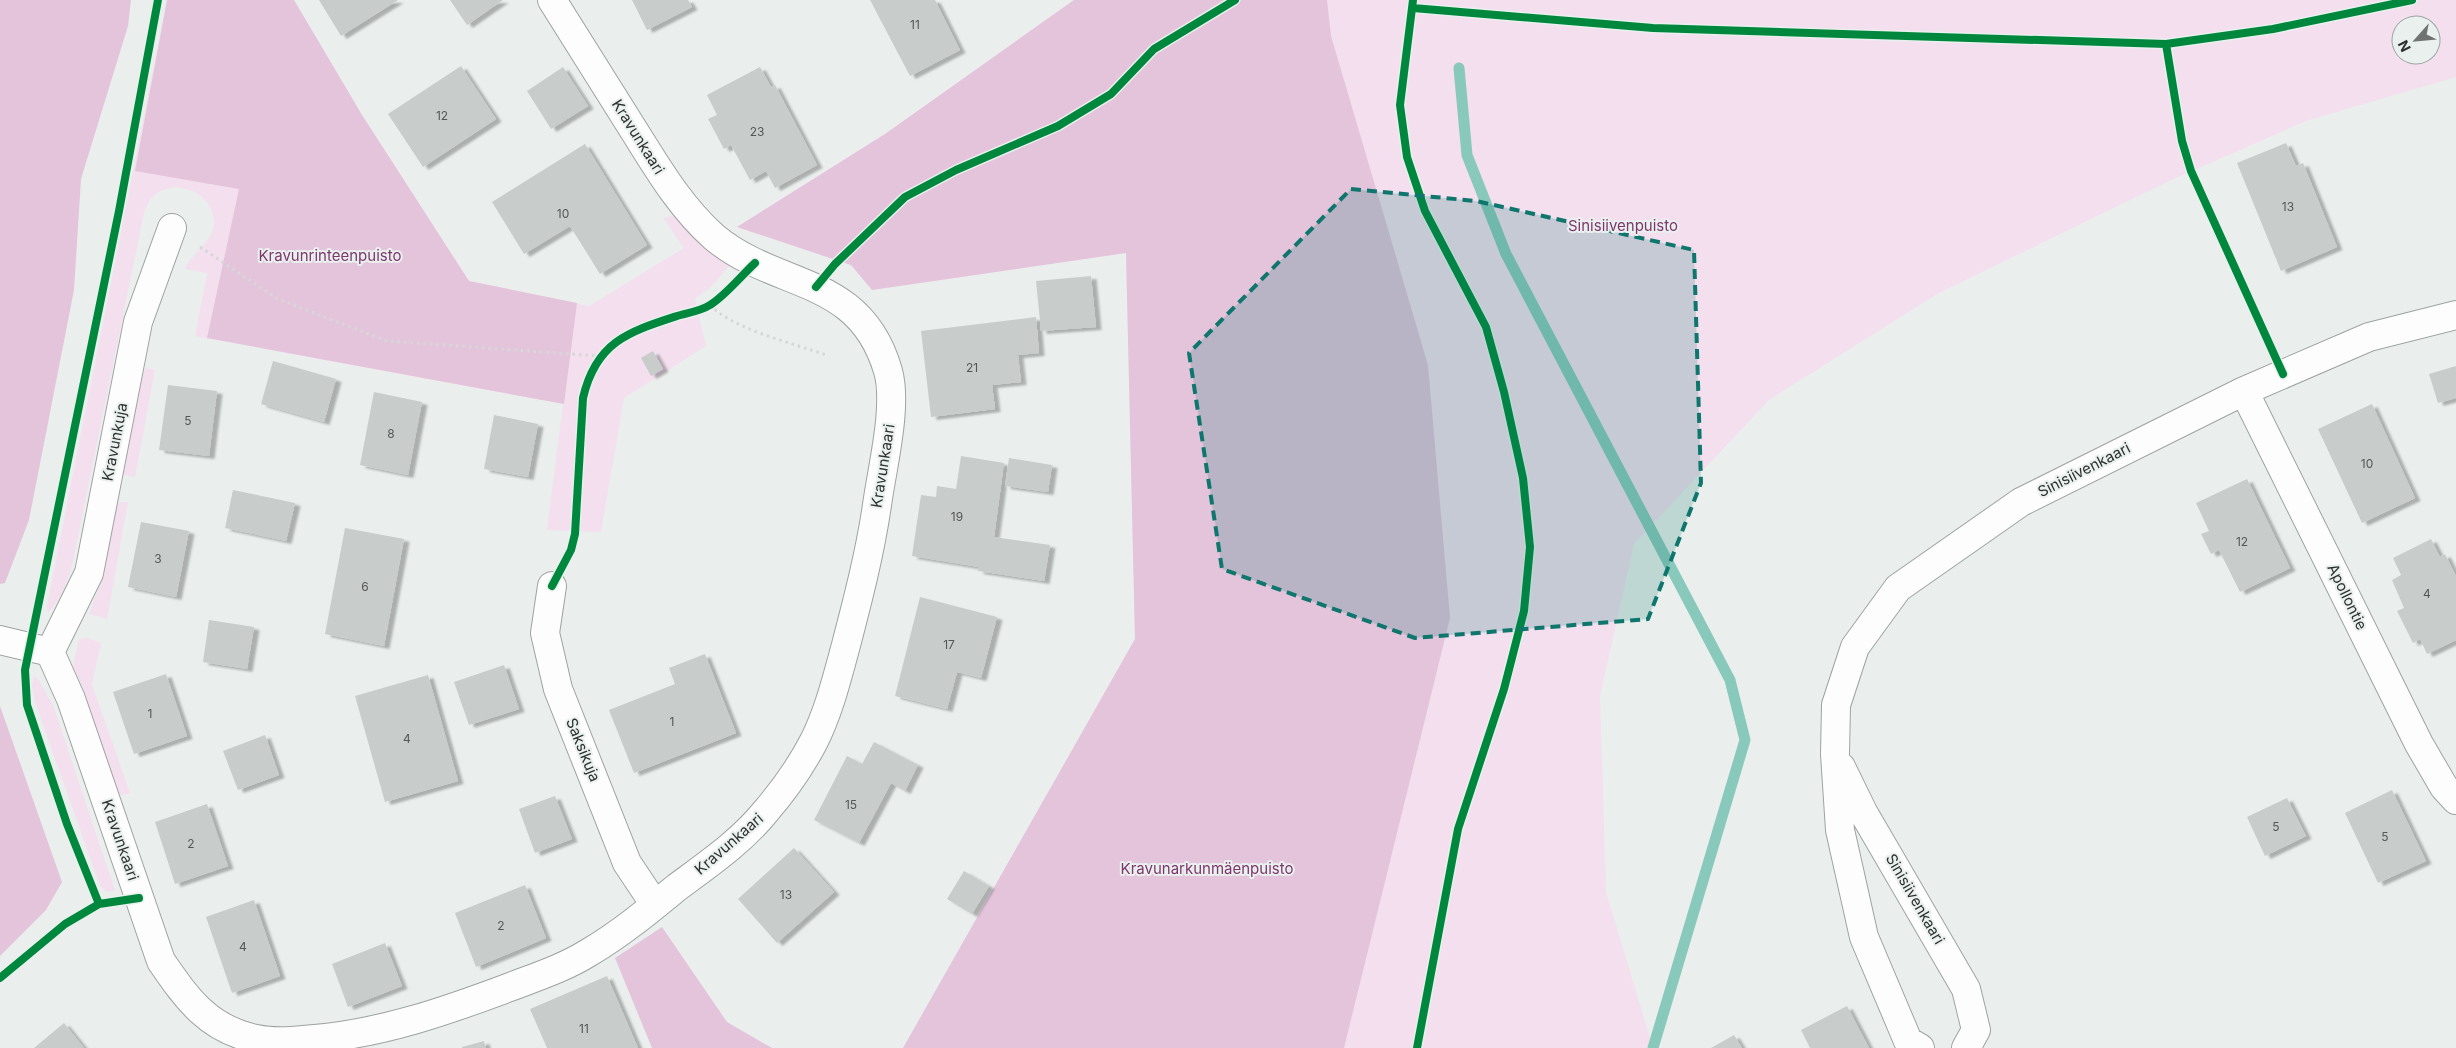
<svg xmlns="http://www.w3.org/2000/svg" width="2456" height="1048" viewBox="0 0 2456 1048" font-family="Inter,sans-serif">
	<defs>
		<filter id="shadow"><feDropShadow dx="5.5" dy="3" stdDeviation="1" flood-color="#0004"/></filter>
	</defs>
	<rect width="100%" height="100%" fill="#eaefed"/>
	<!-- green -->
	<path fill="#f3dfee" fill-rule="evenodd" d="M167,0H294L362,115L469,281L589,306L684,248L663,218L677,215L694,237L729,266L713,285L695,299L706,346L624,398L601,532L547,530L563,404L195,336L207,273L185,269C191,253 215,241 214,221C212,195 182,179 159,192C151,196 147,205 144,213L73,561C68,581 62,598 48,613L47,606Z
		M1074,0H2456V77L2306,121L2169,181L1937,294L1769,400L1634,544L1600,696L1606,892L1653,1048H903L1135,639L1126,253L872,290L851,265L737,227L885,134ZM2401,25H2431V55H2401Z
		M146,368L155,370L135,477L123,475L142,377Z
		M120,502H128L107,619L89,614L103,577L116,507Z
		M88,638L101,643L92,684L130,793L119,796L82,685L73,667L79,639Z
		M34,675L39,680L53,705L115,890L107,892L100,886L35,702L32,685Z"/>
	<!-- forest -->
	<path fill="#e4c4db" d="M0,0H131L128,26L81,179L74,290L29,520L5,583L0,584Z
		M167,0H294L362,115L469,281L577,303L564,404L207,338L239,189L135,171Z
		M1074,0H1327L1331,36L1428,365L1450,618L1344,1048H903L1135,639L1126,253L872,290L851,265L737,227L885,134Z
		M0,706L62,882L46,910L0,956Z
		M662,927L727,1022L772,1048H652L615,958Z"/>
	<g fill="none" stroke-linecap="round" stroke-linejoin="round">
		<!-- stream -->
		<path stroke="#89c9bb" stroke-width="11" d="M1459,68L1467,155L1506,254L1730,680L1745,740L1653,1048"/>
	</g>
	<!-- building -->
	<path fill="#c8cccb" filter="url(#shadow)" d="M319,0H398L341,36Z
		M450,0H503L467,25Z
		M632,0H688L692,7L647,30Z
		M870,0H935L960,50L910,76Z
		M461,66L496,119L423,167L388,114Z
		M563,67L588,106L551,129L527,91Z
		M760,67L771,87L775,85L817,165L775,188L766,171L750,180L731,145L724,149L708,119L717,115L707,95Z
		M2286,143L2296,166L2303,163L2337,247L2281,271L2237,163Z
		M585,144L647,245L600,274L570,226L524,254L492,202Z
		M1091,276L1096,327L1041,331L1036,281Z
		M1036,317L1039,353L1018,355L1021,382L992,385L995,409L931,417L921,331Z
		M653,351L663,369L651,376L641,358Z
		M273,361L336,379L324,422L261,404Z
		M2456,366V398L2438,403L2429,374Z
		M168,385L217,391L209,456L159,450Z
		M374,392L422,402L408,475L360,465Z
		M2372,404L2415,498L2362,523L2318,429Z
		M494,415L538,424L528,477L484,469Z
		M961,456L1004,463L994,537L1050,545L1044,581L978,571L979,567L912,556L921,495L936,497L937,486L956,489Z
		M1009,458L1052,465L1048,492L1005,486Z
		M2247,479L2290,568L2240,592L2219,550L2211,554L2201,534L2209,531L2196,503Z
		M233,490L295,503L286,541L225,528Z
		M141,522L189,531L176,597L128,587Z
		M345,528L404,539L384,646L325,634Z
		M2431,539L2440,557L2445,554L2456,576V640L2427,654L2420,639L2413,643L2397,611L2404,608L2392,580L2401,575L2393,558Z
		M920,597L997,617L981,678L957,672L947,709L895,696Z
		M209,620L254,627L247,669L203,662Z
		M705,654L736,733L634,773L609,710L675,684L669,668Z
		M504,665L519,709L469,725L454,682Z
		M166,674L187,736L134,754L113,692Z
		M428,675L458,781L385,802L355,696Z
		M265,735L279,775L238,790L223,751Z
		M874,742L918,765L905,791L891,783L859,843L814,820L847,756L862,764Z
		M2392,790L2426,861L2378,883L2345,813Z
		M555,796L572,839L535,853L519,809Z
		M2287,798L2306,836L2265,856L2247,817Z
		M207,804L228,866L175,884L155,822Z
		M794,848L834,892L777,943L738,899Z
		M964,871L989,886L972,914L947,899Z
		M525,885L546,938L476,967L455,913Z
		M254,900L280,976L232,993L206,917Z
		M385,943L402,986L348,1007L332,964Z
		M607,976L638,1048H547L530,1009Z
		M1847,1006L1869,1048H1810L1801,1030Z
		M64,1023L84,1048H34Z
		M1734,1035L1742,1048H1711Z
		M484,1041L486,1048H462V1047Z"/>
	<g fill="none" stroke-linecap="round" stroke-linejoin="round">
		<!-- minor casing -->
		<g stroke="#9fa2a1" stroke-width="30">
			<path id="minor" d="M2244,391L2419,744L2444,787L2456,800
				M552,586L545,633L558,689L627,863L655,905
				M0,640L50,652
				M50,652L71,699L161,961C187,999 208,1029 256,1039C275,1043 295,1041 315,1039C383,1033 446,1011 510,987C536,977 564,968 588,953C619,935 648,911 676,888C707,865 741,842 766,811C784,790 801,766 814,741C829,711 837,678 846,645C858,599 870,553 877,505C882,468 898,406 888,371C860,274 777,290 714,237C680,207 657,167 633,129C606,86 579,43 552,0
				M50,652L89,573L138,322L172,228
				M1841,767L1863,812L1966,989L1976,1030L1966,1048
				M1920,1048L1908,1041L1864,937L1840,830L1835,754L1836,705L1855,647L1898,588L2021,502L2244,391L2369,337L2456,315"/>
		</g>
		<!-- path -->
		<path stroke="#d6d7d7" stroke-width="3" stroke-dasharray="2.5 4" stroke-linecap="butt" d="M200,247L278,299L387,341L600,356
			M710,305C734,330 793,343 826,355"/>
		<!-- minor -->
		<use href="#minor" stroke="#fcfdfc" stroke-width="28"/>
		<!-- cycleway casing -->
		<g stroke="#e9f0ee" stroke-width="11">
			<path id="cycleway" d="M1413,0L1400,105L1407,157L1425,211L1486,327L1504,392L1523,478L1530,547L1524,611L1504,689L1458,829L1417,1048
				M1413,8L1653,28L2166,44L2273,29L2412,0
				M2166,44L2182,141L2191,171L2283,374
				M816,287L835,264L905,197L956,170L1058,126L1111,94L1154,49L1235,0
				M552,586L571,550L575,534L583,398C596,342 628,332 677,316C687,313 701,311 710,305C725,296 741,276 755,263
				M99,904L67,824L27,705L25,670L119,211L158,0
				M0,978L65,924L99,904L139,898"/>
		</g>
		<!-- cycleway -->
		<use href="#cycleway" stroke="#00873e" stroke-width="8"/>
	</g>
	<!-- marked area -->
	<path fill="#0f766e" fill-opacity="0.2" stroke="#0f766e" stroke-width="4" stroke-dasharray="10 6" stroke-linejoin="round" d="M1351,189L1476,201L1694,250L1701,483L1648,619L1415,638L1222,569L1189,353Z"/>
	<g text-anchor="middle" stroke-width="4" stroke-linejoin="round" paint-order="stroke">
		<!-- number labels -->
		<g font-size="12" fill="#545756">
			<text x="915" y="29">11</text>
			<text x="442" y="120">12</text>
			<text x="757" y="136">23</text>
			<text x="2288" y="211">13</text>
			<text x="563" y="218">10</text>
			<text x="972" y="372">21</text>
			<text x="188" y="425">5</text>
			<text x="391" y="438">8</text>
			<text x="2367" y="468">10</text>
			<text x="957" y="521">19</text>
			<text x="2242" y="546">12</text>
			<text x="158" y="563">3</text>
			<text x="365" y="591">6</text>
			<text x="2427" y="598">4</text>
			<text x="949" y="649">17</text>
			<text x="150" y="718">1</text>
			<text x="672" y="726">1</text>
			<text x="407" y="743">4</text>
			<text x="851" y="809">15</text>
			<text x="2276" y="831">5</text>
			<text x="2385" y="841">5</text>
			<text x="191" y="848">2</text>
			<text x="786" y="899">13</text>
			<text x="501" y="930">2</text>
			<text x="243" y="951">4</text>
			<text x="584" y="1033">11</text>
		</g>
		<!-- street labels -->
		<g font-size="15" fill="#2d302f" stroke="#e9f0ee">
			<text transform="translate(638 137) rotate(58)" y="5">Kravunkaari</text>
			<text transform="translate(115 442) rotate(-79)" y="5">Kravunkuja</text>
			<text transform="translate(883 466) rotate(-81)" y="5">Kravunkaari</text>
			<text transform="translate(2084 470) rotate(-27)" y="5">Sinisiivenkaari</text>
			<text transform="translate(2347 597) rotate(64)" y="5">Apollontie</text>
			<text transform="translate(583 750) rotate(68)" y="5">Saksikuja</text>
			<text transform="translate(120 840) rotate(71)" y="5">Kravunkaari</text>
			<text transform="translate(729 844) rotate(-41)" y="5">Kravunkaari</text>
			<text transform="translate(1915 899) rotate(60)" y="5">Sinisiivenkaari</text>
		</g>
		<!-- park labels -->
		<g font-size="15" fill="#7f366d" stroke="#e9f0ee">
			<text x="1623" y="231">Sinisiivenpuisto</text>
			<text x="330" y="261">Kravunrinteenpuisto</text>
			<text x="1207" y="874">Kravunarkunmäenpuisto</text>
		</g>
	</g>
	<!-- north arrow -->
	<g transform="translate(2416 40) rotate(243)"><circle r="24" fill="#e9f0ee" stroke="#9ea3a2"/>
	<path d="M0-4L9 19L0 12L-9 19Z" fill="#6f7372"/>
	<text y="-8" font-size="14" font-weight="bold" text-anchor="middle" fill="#2d302f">N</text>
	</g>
</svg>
